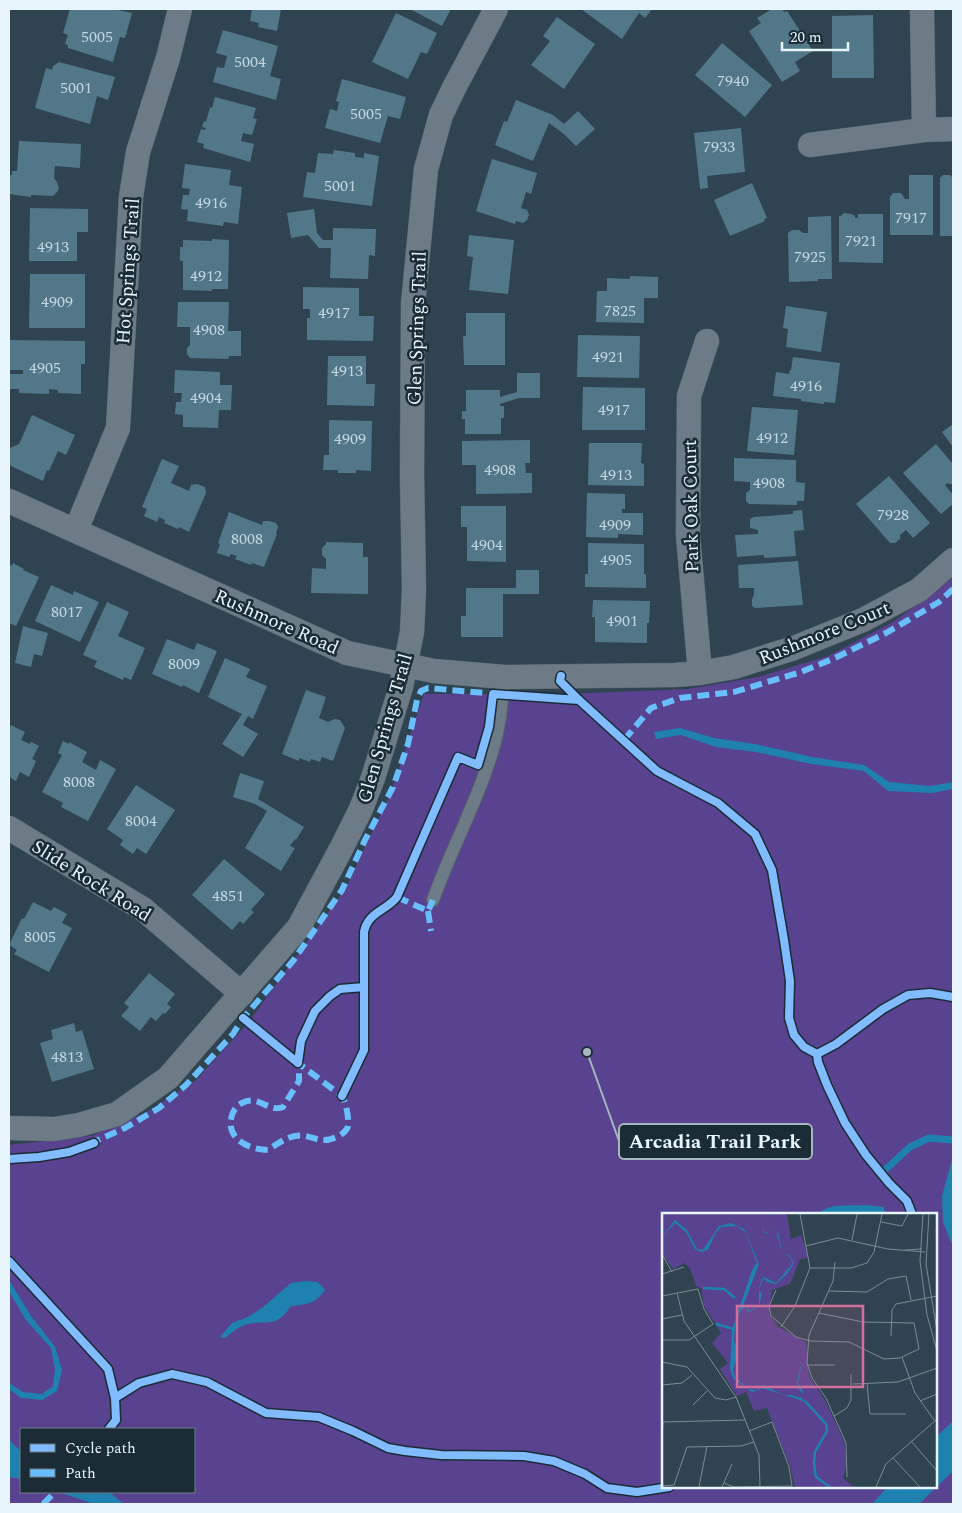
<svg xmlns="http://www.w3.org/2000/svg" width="962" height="1513" viewBox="0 0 962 1513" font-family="Spectral,serif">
	<rect width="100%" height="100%" fill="#2f4450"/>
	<!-- green -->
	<path fill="#594290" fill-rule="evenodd" d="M953,577V1504H9V1145L91,1136L147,1112L196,1080L247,1024L346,888L391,792L424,694H563L688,689L758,677L828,656L895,621ZM663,1214H936V1487H663ZM21,1429H194V1492H21Z"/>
	<!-- water -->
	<path fill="#1e81b0" d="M680,728L714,738L755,744L812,757L864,765L889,782L930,786L953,782V789L932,793L888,791L864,771L811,764L756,752L716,747L681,735L656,739L654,732Z
		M953,1156V1247L943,1222L942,1196Z
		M866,1205L884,1207L885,1214H818C828,1203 851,1206 866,1205Z
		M9,1280L31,1316L55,1347L62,1370L57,1391L42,1400L21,1398L9,1389V1383L23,1392L42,1394L53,1386L55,1369L51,1348L25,1319L9,1291Z
		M305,1281L318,1282L325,1290C315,1304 308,1304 291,1306C274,1332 264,1317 242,1326C236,1329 230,1334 225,1338L220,1337L232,1323L248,1317L262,1308L291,1283Z
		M953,1421V1471L919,1504H872L887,1487H936V1437Z
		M9,1437L11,1442L21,1451V1479L9,1477Z
		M59,1492H109L124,1504H94Z"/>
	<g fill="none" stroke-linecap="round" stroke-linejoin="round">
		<!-- stream -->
		<path stroke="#1e81b0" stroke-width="7" d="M886,1169L910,1147L929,1138L953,1140"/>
	</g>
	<!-- building -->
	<path fill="#527789" d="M70,9H114L132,13L125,38L120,37L113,62L68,48V45L65,44L68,35L63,33Z
		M252,9H281L277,31L258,27L259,23L250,21Z
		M410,9H451L442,26Z
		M581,9H652L645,18L639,13L622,39Z
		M772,9H782L784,12L787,11L813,51L795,62L800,71L782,82L749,31L761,23L757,18Z
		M396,13L437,33L427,54L421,52L408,79L372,62Z
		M873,15L874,78H832V16Z
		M557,17L595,44L564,89L531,65L550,41L543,36Z
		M223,30L278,46L270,76L281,79L276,100L213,82L217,67L224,68L227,56L216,53Z
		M722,43L772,85L745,117L695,75Z
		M59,62L115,77L108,100L97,96L90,124L35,108L46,68L52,70L53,66Z
		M342,79L406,97L400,119L388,116L380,143L325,128L330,109L337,111L339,102L336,101Z
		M215,97L256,108L253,118L257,119L252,135L243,133L241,141L254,144L250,162L203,148L204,144L197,142L201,129L205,130L206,128L202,127L204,121L206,122L210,107L212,108Z
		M516,100L553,115L564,124L578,111L595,129L576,146L564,134L549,123L533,161L495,145L504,121L507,122Z
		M741,128L745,172L707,176L708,188L700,189L694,133Z
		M19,141L81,144L80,168L55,166L54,178L57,182L59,188L57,192L53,196L31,195V197L9,194V175H12V171H17Z
		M334,150L355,153V157L364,158V153L379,156L372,206L303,197L307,172L315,173L318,153L333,154Z
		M492,159L537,173L531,194L526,192L521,208L527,210L529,215L527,220L523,223L516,221L515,224L476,211Z
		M185,164L231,170L229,185L242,187L238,224L224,222L223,226L187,221L188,210L181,209L183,195H189L190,189L182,188Z
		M909,175H933V235H890V197L893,193H901L905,199H909Z
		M943,175H950L953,178V236H940V178Z
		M752,183L767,218L764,219L765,221L730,236L714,200Z
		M30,208L88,209V232H77V261H29Z
		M314,209L317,233L323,240H333V228L376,229L375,256L369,255L368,279L330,278L331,248H319L308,235L291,238L287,213Z
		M844,213L851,214L855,216V218H858V214H883V263L839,262V216H841Z
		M831,216L832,279H818V281L789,282L788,233L792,230H799L803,233H808V217Z
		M469,235L514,240L508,294L469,290L473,257L467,256Z
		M212,239L229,240L228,289H212V291L183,290V261H180V247H183V240L212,241Z
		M30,274H85V328H29Z
		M630,276L658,277V298H644V323L596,322L597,291H607V278L630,279Z
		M303,287L359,288V316H374L373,341L307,340V318H310V309H303Z
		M178,302H229L228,331H241V356H229L228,359L190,358L187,354V348L190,345V327H177Z
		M786,306L827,312L821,352L786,347L788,329L783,328Z
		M466,313H505V365H464L463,336H466Z
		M578,335L640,336L639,378L577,377Z
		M9,340L85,341V364H81V394L58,393V390L49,389V394L19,393V389H10V374H23V370H9Z
		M328,356H366V384H375L374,406L327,405Z
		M793,357L840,363L835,403L824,402V404L801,401V399L773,396L776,372L789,374L790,370H791Z
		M175,370L220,372V385H232L231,410H219L218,428L183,427V415L175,414L176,402H181L182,393H174Z
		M517,373H540V398H519L500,404V406H504V418H501V434H465V419H462V411H466V390H500V397L517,392Z
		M583,387L645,388V430H582Z
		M752,407L798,410L794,455L747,451Z
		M32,415L75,435L66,455L58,451L49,471L47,470L43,481L9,465V451L10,448L19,444Z
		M329,420L372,421L371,471L356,470V473H338V470H323L324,455H329Z
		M953,424V447L942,432Z
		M530,440V463H525L526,473H532V493L476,494V465H462V441Z
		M589,443H642L641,463L644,464V486L588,485Z
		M936,444L953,464V484H950L948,483L945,485L953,495V504L941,514L903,473Z
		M734,458L796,460V482L805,483L804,501H797V505L749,504L746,501V493L750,490V482L734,481Z
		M162,459L179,466L171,483L189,491L191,485L197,484L205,487L206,493L189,532L179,527L178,529L164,523L165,520L159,517L157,522L144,516L147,509L142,507Z
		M889,476L930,523L913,538L906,530L900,535V539L895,543H890L856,504Z
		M587,493L625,494V509H622V513H643V535L618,534V538L586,537Z
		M461,506H506V562L467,561V527H461Z
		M802,510L804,530L794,531L796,556L764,558V555L737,557L735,535L758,534V530L750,528V519L754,517L793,514V511Z
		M229,512L262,525L263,521H269L276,523L278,527L276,533L277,534L264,567L252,563L251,565L235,559L237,556L231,554L229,557L217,553L220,544L218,543Z
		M326,542L363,543V557H368V594L311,593L312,568L326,569V559L322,555V548L326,544Z
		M588,543L644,544V574H646V588L585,587V574H588Z
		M798,561L803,605L755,608L752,606V599L754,595V588H739L738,565Z
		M13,563L24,569L23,570L39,577L16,626L9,623V564L12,566Z
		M516,570H539V594H503V637H461V616H466V588H516Z
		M51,585L73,595L74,591L99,602L80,642L35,621Z
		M593,600L650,601L649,623H647V643L595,642V617H592Z
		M107,602L129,612L118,636L145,648L131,680L124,677L123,680L94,667L97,661L83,655Z
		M23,626L48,633L42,656L34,654L31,667L15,663Z
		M167,639L194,650L197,643L217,651L199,693L183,685L182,687L152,674Z
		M225,658L250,669L246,677L267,686L253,719L248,716L243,725L258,734L243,757L222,744L242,714L208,697Z
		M306,690L326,697L319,718L328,722L335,719L340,720L345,728L333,761L322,757L320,762L311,759L310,762L299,758V761L282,754Z
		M11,725L25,732L21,740L30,744L31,742L39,746L32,759L36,761L29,777L20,772L16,781L9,777V730Z
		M63,741L69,744V742L87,752L82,762L96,770L100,760L116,769L88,821L61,807L63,803L42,792L62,755L58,753Z
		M240,773L264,781L258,799L304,827L296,840L295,839L290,846L295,848L281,871L245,848L267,811L255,804L233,797Z
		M136,785L175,810L146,854L137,848L133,854L120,845L123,840L107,829Z
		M224,859L265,894L251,910L254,912L243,924L240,921L232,930L192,895Z
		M33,902L51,911L54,907L67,914L62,923L72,928L49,972L14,954L17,950L9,945L22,918L24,919Z
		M149,973L175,994L167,1004L171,1007L165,1014L163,1013L156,1021L151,1017L140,1031L121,1016L129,1007L124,1003Z
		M74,1023L76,1032L82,1030L94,1069L52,1082L40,1043L53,1039L51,1030Z"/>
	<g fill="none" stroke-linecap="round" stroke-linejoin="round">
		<!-- lane casing -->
		<g stroke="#52626b" stroke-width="14">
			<path id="lane" d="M433,900C451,849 478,801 493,749C500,726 502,701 504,677"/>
		</g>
		<!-- street casing -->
		<g stroke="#52626b" stroke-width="25">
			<path id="street" d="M922,9L924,130
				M810,145L924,130L953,129
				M9,501L347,653L434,671L504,677L675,675L700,673L734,667L794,648L863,620L919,590L953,560
				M76,530L118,428L131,197L138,152L168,58L180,9
				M700,673L688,535L689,396L707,341
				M9,828L143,909L242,994
				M9,1128L54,1129L79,1125L117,1114L168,1078L299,927L341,849L361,809L373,778L401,687L412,632L414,590L412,474L413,304L426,169L441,115L454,88L496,9"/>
		</g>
		<!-- lane -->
		<use href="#lane" stroke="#6c7b85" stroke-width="12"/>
		<!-- street -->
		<use href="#street" stroke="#6c7b85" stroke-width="24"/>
		<!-- quiet -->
		<path stroke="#69befc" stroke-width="6" stroke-dasharray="12 6" stroke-linecap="butt" d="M624,740L651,708L680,698L734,692L801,672L835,658L886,633L939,602L953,589
			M397,897L428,911L433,900
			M428,911L431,931
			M295,1060L298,1063L342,1096C346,1102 349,1118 348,1126C346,1135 330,1141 322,1140C313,1139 306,1134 295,1136C285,1138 277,1144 268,1150C251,1150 227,1140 231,1119C232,1112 236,1106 242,1103C259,1094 268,1113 283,1107L299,1081V1059
			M89,1144L125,1128L159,1108L186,1085L233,1034L243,1018L293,961L342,890L365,840L393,787L408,744L417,700L421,691L428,688L496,694
			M43,1504L55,1492"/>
		<!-- cycleway casing -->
		<g stroke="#1b2c36" stroke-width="11">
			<path id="cycleway" d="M561,676L560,681L579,700L657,771L718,803L755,834L772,870L784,940L790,981L789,1018L794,1035L804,1047L817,1054L836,1044L883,1009L908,995L930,993L953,997
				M364,987V932C368,912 386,911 397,897L458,757L478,765L489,727L493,694L579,700
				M243,1018L298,1063
				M817,1054L818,1062L827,1085L845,1123L866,1155L889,1183L907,1201L912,1214
				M298,1063L301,1041L315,1011L330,996L340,989L364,987V1050L342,1096
				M9,1159L39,1157L69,1152L94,1143
				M9,1261L108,1369L115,1398L116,1420L109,1429
				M115,1398L139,1383L172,1374L207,1382L266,1413L319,1417L353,1431L388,1448L405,1451L441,1455L524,1456L554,1461L585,1474L607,1488L637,1492L669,1487"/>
		</g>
		<!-- cycleway -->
		<use href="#cycleway" stroke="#80bcff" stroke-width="8"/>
	</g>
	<g text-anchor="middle" stroke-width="5" stroke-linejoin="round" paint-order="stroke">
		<!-- number labels -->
		<g font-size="16" fill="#c2d6e0">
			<text x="97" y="42">5005</text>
			<text x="250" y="67">5004</text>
			<text x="733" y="86">7940</text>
			<text x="76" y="93">5001</text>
			<text x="366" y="119">5005</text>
			<text x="719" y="152">7933</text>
			<text x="340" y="191">5001</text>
			<text x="211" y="208">4916</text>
			<text x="911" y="223">7917</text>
			<text x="861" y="246">7921</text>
			<text x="53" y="252">4913</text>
			<text x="810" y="262">7925</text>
			<text x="206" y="281">4912</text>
			<text x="57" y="307">4909</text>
			<text x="620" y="316">7825</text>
			<text x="334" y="318">4917</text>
			<text x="209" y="335">4908</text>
			<text x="608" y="362">4921</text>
			<text x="45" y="373">4905</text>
			<text x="347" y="376">4913</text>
			<text x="806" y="391">4916</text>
			<text x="206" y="403">4904</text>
			<text x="614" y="415">4917</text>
			<text x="772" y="443">4912</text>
			<text x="350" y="444">4909</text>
			<text x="500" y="475">4908</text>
			<text x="616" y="480">4913</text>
			<text x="769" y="488">4908</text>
			<text x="893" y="520">7928</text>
			<text x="615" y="530">4909</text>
			<text x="247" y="544">8008</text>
			<text x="487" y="550">4904</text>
			<text x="616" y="565">4905</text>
			<text x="67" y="617">8017</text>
			<text x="622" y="626">4901</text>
			<text x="184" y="669">8009</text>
			<text x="79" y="787">8008</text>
			<text x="141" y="826">8004</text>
			<text x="228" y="901">4851</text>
			<text x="40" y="942">8005</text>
			<text x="67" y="1062">4813</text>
		</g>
		<!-- street labels -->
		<g font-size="19" fill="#e8f5fd" stroke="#1b2c36">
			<text transform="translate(127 271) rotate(-86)" y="7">Hot Springs Trail</text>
			<text transform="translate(416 328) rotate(-88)" y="7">Glen Springs Trail</text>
			<text transform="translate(690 506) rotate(-91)" y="7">Park Oak Court</text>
			<text transform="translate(277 621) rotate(24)" y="7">Rushmore Road</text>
			<text transform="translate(824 632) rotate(-22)" y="7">Rushmore Court</text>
			<text transform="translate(384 728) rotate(-74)" y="7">Glen Springs Trail</text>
			<text transform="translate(92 880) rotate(32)" y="7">Slide Rock Road</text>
		</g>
	</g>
	<!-- overview -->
	<g transform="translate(662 1213)">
		<rect width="275" height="275" fill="#2f4450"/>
		<path d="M0,1H125L129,26L139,22L147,45L138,46L128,71L110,77L107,101L116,114L144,129L147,163L164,189L182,228L185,251L181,265L192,274H133L128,253L105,195L92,198L84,179L75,183L58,156L66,150L50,130L59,120L42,93L39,75L34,73L28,56L23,50L11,56L0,40Z" fill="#594290"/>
		<path d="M107,1V2L102,13V19L104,20L109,16L114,17L117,23L120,40L128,43L130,46L132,50L125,61L114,71L105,69L102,65L101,67L97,77L100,81L99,85L97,92L95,94L89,98L87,99L85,98V93L79,97L74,106L72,126L76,139L71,157L73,164L86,176L94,177L102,172L121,182H129L138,185L141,181L136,175L135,168L140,148L136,171L141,178V180L139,185L145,189H144L100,175L91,179L88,178L71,165L68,156L70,117L90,57L95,50L83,19L74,13L59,14L53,21L46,37L39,39L33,36L24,19L13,10L0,24L13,7L25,17L35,36L41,37L57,13L69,10L82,16L97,51L81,93L86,92L87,98L97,92V76L100,66L102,64L114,70L131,50L128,44L120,40L114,17L109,16L104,21L101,19L102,13Z" fill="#1e81b0"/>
		<path fill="none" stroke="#1e81b0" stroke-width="2.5" d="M41,75L62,76L73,85M54,111L72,116M143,188L164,211L165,218L153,239L152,251L154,264L168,274"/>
		<path fill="none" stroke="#798b95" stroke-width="1" d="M261,1L258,48L265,102L275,138M267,1L264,51L275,118M219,9L240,13L246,1M190,27L195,1M144,33L176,25L226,36L263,39M243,37L260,36M0,41L10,59M173,49L171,68L147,122L145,150L150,165L164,185L184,230L185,264M148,55H189L205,50L212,39L220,1M0,61L22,54M114,77L107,93L109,103L134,124L149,128L187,129L222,146L238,145L257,136L252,110L201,109L157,100M167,78L205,79L226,66L244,63L249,87M15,80L22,108L74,184L97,242L98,274M0,83L36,76L42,96L51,111L27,127H0M0,106L20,102M119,114L133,93L148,55L138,1M229,123L230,97L234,91L275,83M240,144L253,180L272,207M0,149L25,154L53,185L64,187L74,184M145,152H173M205,170L208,201H244M191,171L236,169L275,155M0,172L20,170L30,162M258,188L275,181M31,192L45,178M172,203L185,195L189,187V161M0,209L83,207M0,226L1,209M249,228L275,258M231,245L258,274M62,270L72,274L130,273L127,254L110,209L87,218M0,273L12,272L25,234L79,233L92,229M37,274L45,233M60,274L70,251M214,274L224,251L275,206"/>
		<path fill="#d1709c" fill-opacity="0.15" stroke="#d1709c" stroke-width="2.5" d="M75,93H201V174H75Z"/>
		<rect width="275" height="275" fill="none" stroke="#e8f5fd" stroke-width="2.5"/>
	</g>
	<!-- callouts -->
	<path fill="none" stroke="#a7b7c0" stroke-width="2" d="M587 1052L619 1141"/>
	<circle fill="#a7b7c0" stroke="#1b2c36" stroke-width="2" cx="587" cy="1052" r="5"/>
	<rect fill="#1b2c36" stroke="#a7b7c0" stroke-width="2" x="619" y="1124" width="193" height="35" rx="5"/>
	<g font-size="20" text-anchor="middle" font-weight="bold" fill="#e8f5fd">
		<text x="715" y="1148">Arcadia Trail Park</text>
	</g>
	<!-- border -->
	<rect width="962" height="1513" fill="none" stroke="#e8f5fd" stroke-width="20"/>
	<!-- legend -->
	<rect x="20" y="1428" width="175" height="65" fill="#1b2c36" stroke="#6d7c86"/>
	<rect x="30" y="1444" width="25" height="8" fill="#80bcff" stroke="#6d7c86"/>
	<text x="65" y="1453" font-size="15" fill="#e8f5fd">Cycle path</text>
	<rect x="30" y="1469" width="25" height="8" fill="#69befc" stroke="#6d7c86"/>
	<text x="65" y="1478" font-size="15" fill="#e8f5fd">Path</text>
	<!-- scale -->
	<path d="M782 42v8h66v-8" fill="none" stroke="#e8f5fd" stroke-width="2.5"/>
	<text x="790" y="42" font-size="15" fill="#e8f5fd" stroke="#1b2c36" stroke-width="4" paint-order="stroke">20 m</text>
</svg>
